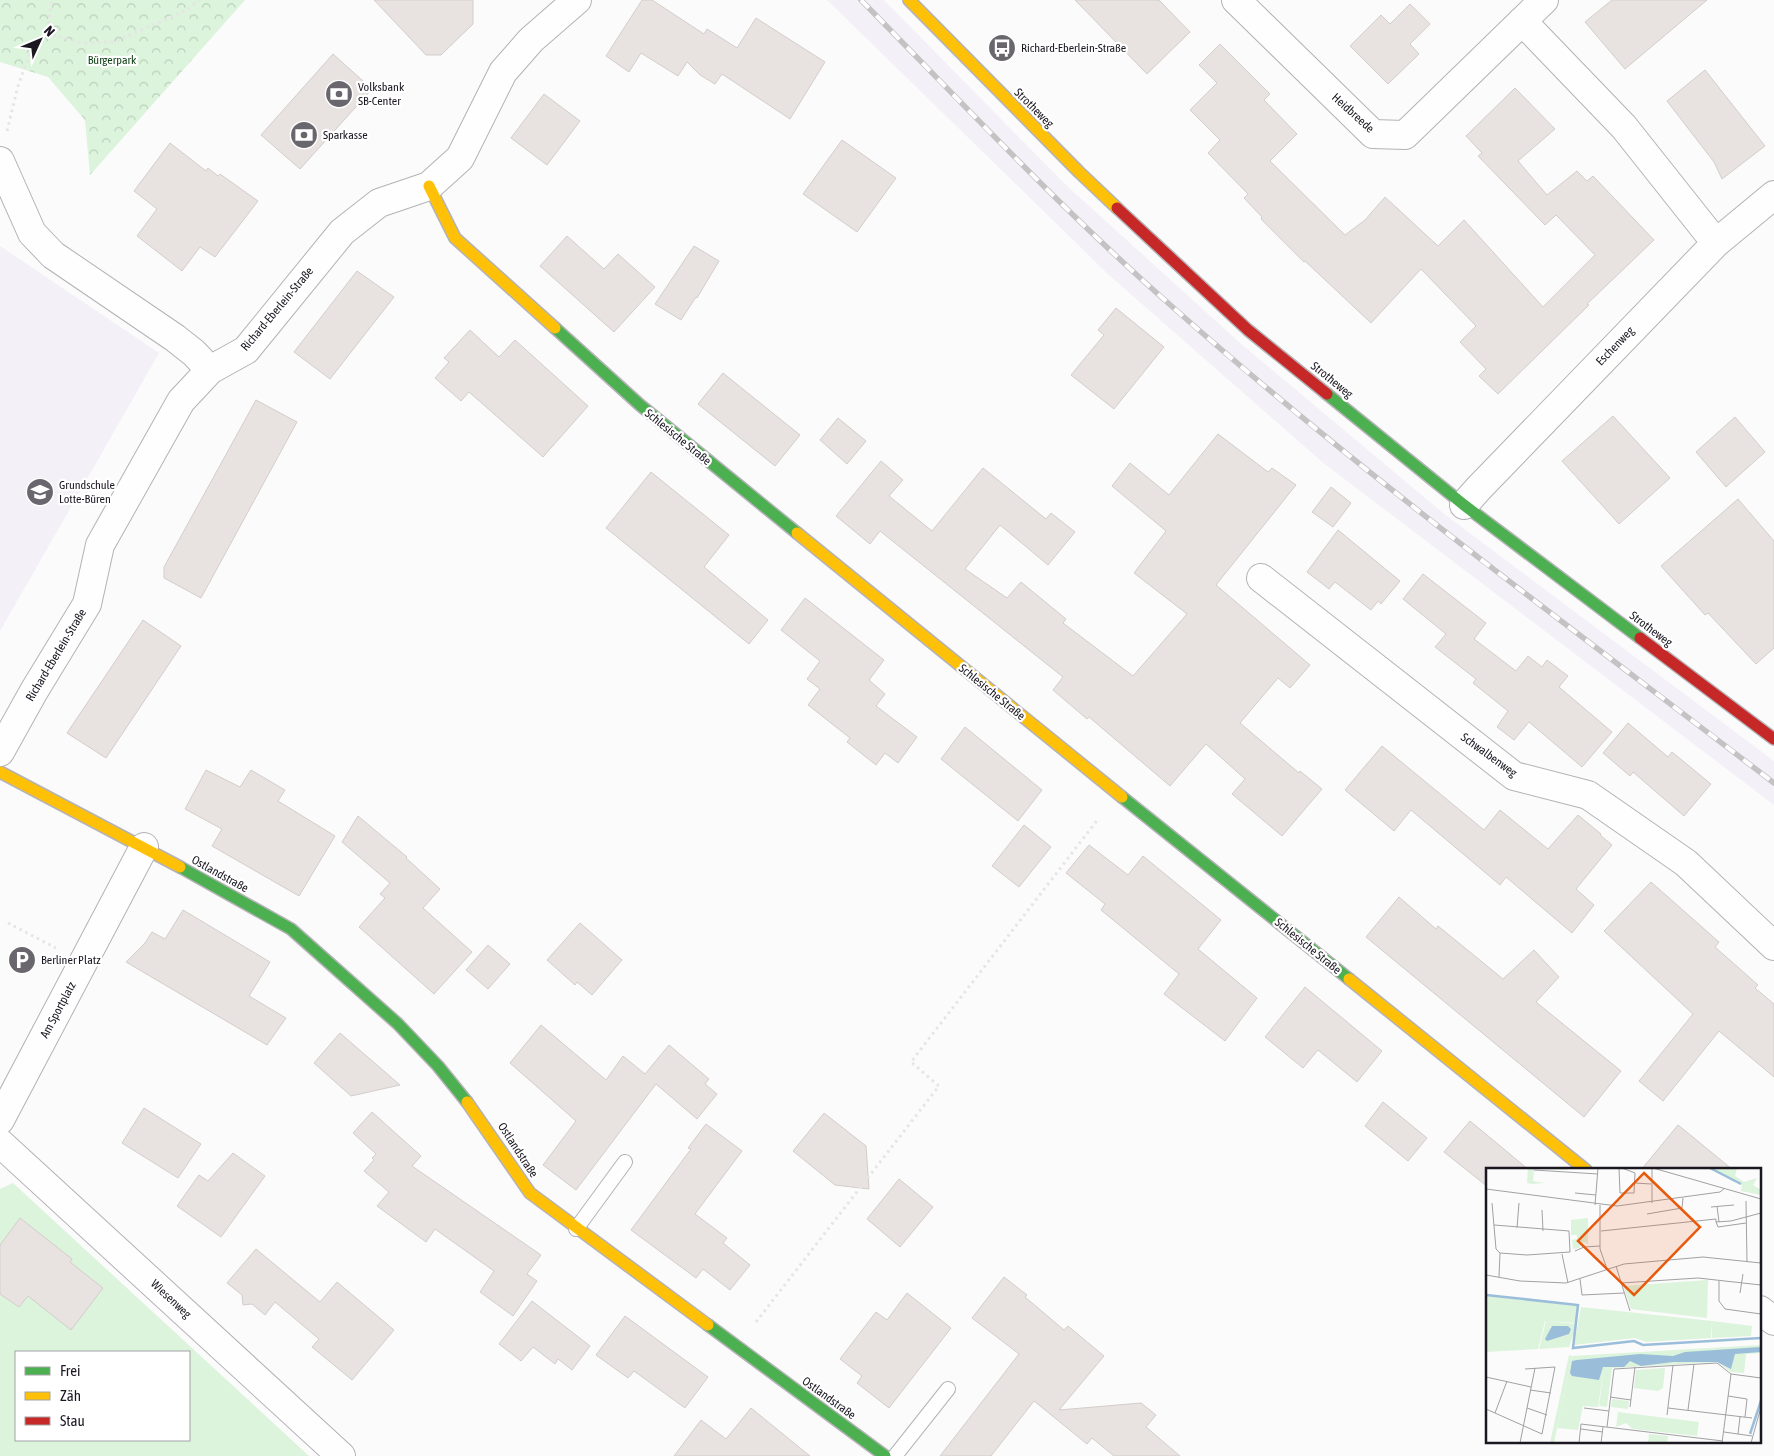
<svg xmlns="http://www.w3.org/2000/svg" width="1774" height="1456" viewBox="0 0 1774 1456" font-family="'Asap Condensed',sans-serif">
	<defs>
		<pattern id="park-crowns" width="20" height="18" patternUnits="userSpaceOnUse" patternTransform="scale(1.25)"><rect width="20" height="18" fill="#dcf3dc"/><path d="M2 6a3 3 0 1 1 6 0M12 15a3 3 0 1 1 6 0" fill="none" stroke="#bcd0bc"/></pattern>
	</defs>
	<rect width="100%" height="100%" fill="#fbfbfb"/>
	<!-- built -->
	<path fill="#f3f0f8" d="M827,0H884L1066,185L1239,342L1443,513L1774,761V805L1322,462L1109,275Z
		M0,246L159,353L0,631Z"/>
	<!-- grass -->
	<path fill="#dcf3dc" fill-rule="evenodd" d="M13,1183L309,1456H0V1189ZM16,1352H189V1440H16Z"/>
	<!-- park -->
	<path fill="url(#park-crowns)" d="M0,0H245L90,175L85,120L48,77L0,62Z"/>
	<!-- building -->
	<path fill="#e8e2e0" stroke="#d3cdcb" d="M374,0H473V24L441,55H426Z
		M642,0H652L704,34L707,29L737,48L756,18L825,62L790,119L722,74L715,84L700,75L687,62L678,76L641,53L629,72L606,56Z
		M1075,0H1159L1190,32L1147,74Z
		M1612,0H1707L1625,69L1585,22Z
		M1410,4L1430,24L1410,44L1419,54L1388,84L1350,46L1381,15L1390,24Z
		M1220,44L1270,94L1264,100L1297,134L1270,161L1345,235L1365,220L1385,197L1438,246L1464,220L1543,307L1595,255L1556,215L1545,225L1478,156L1482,153L1466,136L1515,88L1555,129L1518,161L1547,195L1577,171L1587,181L1593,176L1654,240L1587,304L1589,305L1498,394L1479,376L1486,369L1460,342L1476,326L1421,269L1371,323L1305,261L1304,262L1261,219L1262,217L1244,198L1248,194L1208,153L1220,140L1190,110L1217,83L1199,65Z
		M333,54L372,89L300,169L261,135Z
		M1705,70L1765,146L1722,179L1714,162L1667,101Z
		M544,94L580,121L547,165L511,138Z
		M842,140L896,178L857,232L803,194Z
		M170,143L206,171L208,168L218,176L220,174L258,201L215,257L200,247L182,271L137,236L157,209L134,191Z
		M567,236L604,269L618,254L655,287L614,332L540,266Z
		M694,246L719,261L697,298L696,297L681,320L655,304Z
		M357,271L394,297L330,379L294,352Z
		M1116,308L1164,347L1114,409L1071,375L1104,335L1098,330Z
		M470,330L499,357L515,340L588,406L543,457L469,392L461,401L435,378L449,362L444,358Z
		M723,373L800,435L775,466L698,404Z
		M256,400L297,422L201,598L164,578V567Z
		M1613,416L1670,478L1619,524L1562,461Z
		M1735,417L1765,452L1726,487L1696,452Z
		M838,418L866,441L847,464L820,440Z
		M1218,434L1268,472L1272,468L1296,485L1216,585L1310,665L1290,688L1278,678L1240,723L1299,773L1300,771L1322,789L1282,836L1232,794L1245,779L1206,744L1170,786L1089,717L1087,719L1053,690L1063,677L880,531L870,544L836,516L881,461L903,480L889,496L932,531L983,468L1046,519L1051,513L1075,532L1048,565L1000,525L965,569L1007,598L1021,582L1066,619L1063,623L1133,676L1187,614L1134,573L1166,531L1112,486L1130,463L1169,495Z
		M651,472L729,535L704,567L768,620L749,644L606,528Z
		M1331,487L1351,503L1333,527L1312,512Z
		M1738,499L1774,541V648L1756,664L1708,613L1705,615L1661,566Z
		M1338,530L1400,581L1381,604L1378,601L1371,610L1335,582L1329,589L1307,572Z
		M1423,574L1486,623L1474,639L1516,671L1528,656L1542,667L1547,660L1568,676L1559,687L1612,732L1582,767L1529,722L1514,740L1497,727L1508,711L1473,683L1476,679L1435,647L1446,634L1403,599Z
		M805,598L884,660L869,680L885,694L876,706L917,737L898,763L885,753L876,765L847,742L850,738L808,705L820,689L807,679L820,661L781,630Z
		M143,620L181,646L106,758L67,733Z
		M1628,723L1668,757L1672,752L1711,784L1684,816L1633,772L1630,776L1603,753Z
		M965,727L1042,790L1018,821L941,759Z
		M1382,746L1484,830L1500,810L1548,849L1578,815L1601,834L1600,835L1612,845L1576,889L1594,905L1572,933L1506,877L1500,885L1411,810L1394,831L1345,790Z
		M206,770L240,787L251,770L285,790L278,801L335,836L299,896L212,846L222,829L185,809Z
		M358,816L407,857L406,858L440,889L423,908L472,952L434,994L359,927L385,898L380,894L390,883L342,842Z
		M1024,825L1051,847L1019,887L992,866Z
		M1089,845L1128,875L1143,856L1221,920L1198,949L1257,998L1225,1041L1164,994L1179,974L1101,910L1105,904L1066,873Z
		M1651,882L1719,942L1715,947L1758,985L1755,988L1774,1004V1077L1719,1031L1663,1101L1639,1081L1693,1014L1604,931Z
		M1399,897L1436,929L1438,926L1503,979L1534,950L1559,977L1536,1002L1621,1071L1584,1117L1366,937Z
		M183,910L270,962L249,996L286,1018L267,1045L126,962L145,943L152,932L165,939Z
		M580,923L622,960L592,995L577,982L575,985L547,960Z
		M488,945L510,964L488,989L466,970Z
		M1305,987L1382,1051L1357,1082L1318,1050L1303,1068L1265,1037Z
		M541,1025L606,1080L623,1056L645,1074L669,1045L709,1079L705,1084L717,1094L697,1119L656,1084L576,1190L543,1165L576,1121L510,1063Z
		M340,1033L400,1085L351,1096L314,1063Z
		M1383,1102L1427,1138L1408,1161L1365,1126Z
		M144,1108L201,1144L178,1178L122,1143Z
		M372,1112L421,1156L412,1166L541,1255L527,1274L537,1281L513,1316L480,1292L494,1271L435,1229L426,1242L377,1206L389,1192L364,1171L374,1160L372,1158L376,1154L353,1133Z
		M824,1113L866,1146L869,1189L835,1185L793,1151Z
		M1470,1121L1487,1135L1529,1170H1488V1187L1444,1152Z
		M706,1124L742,1151L695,1214L727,1238L723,1243L750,1265L730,1290L703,1269L696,1278L631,1230L691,1149L688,1148Z
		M1678,1125L1688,1133L1733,1170H1641Z
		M233,1153L265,1176L221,1237L177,1206L199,1175L208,1181Z
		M899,1179L933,1207L900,1247L867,1219Z
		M20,1218L72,1259L70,1262L103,1288L71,1330L28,1296L19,1307L0,1294V1245Z
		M256,1249L320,1302L337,1282L394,1330L352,1380L312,1347L319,1339L275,1302L265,1315L252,1304L243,1305L242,1295L227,1283Z
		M1004,1277L1027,1295L1025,1297L1064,1330L1068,1326L1104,1356L1059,1410L1141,1403L1156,1415L1146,1427L1180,1456H1114L1092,1438L1087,1444L1034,1401L991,1456H940L1019,1354L972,1318Z
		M907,1293L951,1328L889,1408L857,1383L862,1376L840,1359L876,1312L887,1320Z
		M532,1301L590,1346L572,1370L558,1359L555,1364L533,1347L521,1361L499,1344Z
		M625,1316L708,1377L685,1408L634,1371L628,1378L596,1355Z
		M751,1408L810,1456H674L701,1420L726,1439Z"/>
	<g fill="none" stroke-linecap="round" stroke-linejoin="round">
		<!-- lane casing -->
		<g stroke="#b4b2b7" stroke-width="16">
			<path id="lane" d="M576,1229L625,1162
				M895,1456L948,1389"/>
		</g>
		<!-- street casing -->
		<g stroke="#b4b2b7" stroke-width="30">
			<path id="street" d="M1236,0L1373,134L1405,135L1544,0
				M1522,21L1624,127L1716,243
				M0,161L32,233L53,255L175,338L194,353L210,370
				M1464,505L1478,489L1716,243L1774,195
				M1261,578L1514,776L1588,795L1686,863L1774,946
				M0,752L34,691L87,604L100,545L181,401L210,370L246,350L342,232L379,203L429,186L460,158L503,72L531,40L577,0
				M0,1120L144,847
				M0,1143L341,1456
				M1760,1310L1774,1321"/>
		</g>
		<!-- fast casing -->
		<g stroke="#b4b2b7" stroke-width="14">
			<path id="fast" d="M555,328L640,405L797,533
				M1327,394L1464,505L1640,638
				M1122,797L1349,979
				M180,867L291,929L398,1024L438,1066L467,1102
				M708,1325L885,1456"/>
		</g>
		<!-- slow casing -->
		<g stroke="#b4b2b7" stroke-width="14">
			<path id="slow" d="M909,0L1079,172L1117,208
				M429,186L455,238L555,328
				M797,533L1122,797
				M0,772L180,867
				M1349,979L1586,1170
				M467,1102L530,1193L708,1325"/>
		</g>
		<!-- jam casing -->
		<g stroke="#b4b2b7" stroke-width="14">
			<path id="jam" d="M1117,208L1248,330L1327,394
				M1640,638L1774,739"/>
		</g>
		<!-- path -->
		<path stroke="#e5e5e6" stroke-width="3" stroke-dasharray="2.5 4" stroke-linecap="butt" d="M47,33L81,43L114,42L187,10L199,0
			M7,131L18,86L29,56L47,33L52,0
			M8,923L56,948
			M756,1322L939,1086L911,1062L1099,818"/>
		<!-- lane -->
		<use href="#lane" stroke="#fefefe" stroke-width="14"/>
		<!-- street -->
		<use href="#street" stroke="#fefefe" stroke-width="28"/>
		<!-- fast -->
		<use href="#fast" stroke="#4caf50" stroke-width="11"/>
		<!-- slow -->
		<use href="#slow" stroke="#ffc107" stroke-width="11"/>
		<!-- jam -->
		<use href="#jam" stroke="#c62828" stroke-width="11"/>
		<!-- rail casing -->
		<g stroke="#c3c3c4" stroke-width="5.5">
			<path id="rail" d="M861,0C964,105 1065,213 1176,310C1366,478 1572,628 1774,783"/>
		</g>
		<!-- rail -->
		<use href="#rail" stroke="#fff" stroke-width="4" stroke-dasharray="11" stroke-linecap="butt"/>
	</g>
	<!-- icons -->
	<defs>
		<g id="bus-disc" transform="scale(1.4375)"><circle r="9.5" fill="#69676d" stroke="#fff"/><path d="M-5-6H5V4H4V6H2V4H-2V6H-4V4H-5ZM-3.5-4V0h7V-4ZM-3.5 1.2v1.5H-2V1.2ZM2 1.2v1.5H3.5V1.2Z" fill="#fff"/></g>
		<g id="bank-disc" transform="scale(1.4375)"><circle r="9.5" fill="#69676d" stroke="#fff"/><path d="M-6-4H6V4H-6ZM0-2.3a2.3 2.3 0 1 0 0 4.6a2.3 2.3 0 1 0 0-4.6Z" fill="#fff"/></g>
		<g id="school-disc" transform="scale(1.4375)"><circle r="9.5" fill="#69676d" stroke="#fff"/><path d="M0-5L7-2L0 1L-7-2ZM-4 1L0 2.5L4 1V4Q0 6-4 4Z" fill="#fff"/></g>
		<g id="parking-disc" transform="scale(1.4375)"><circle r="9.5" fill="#69676d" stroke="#fff"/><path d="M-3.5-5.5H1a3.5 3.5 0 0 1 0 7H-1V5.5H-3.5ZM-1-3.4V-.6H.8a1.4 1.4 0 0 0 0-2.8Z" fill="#fff"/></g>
	</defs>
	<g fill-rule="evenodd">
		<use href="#bus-disc" x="1002" y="48"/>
		<use href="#bank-disc" x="339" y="94"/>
		<use href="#bank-disc" x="304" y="135"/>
		<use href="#school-disc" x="40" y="492"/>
		<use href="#parking-disc" x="22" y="960"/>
	</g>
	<g text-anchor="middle" stroke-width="4.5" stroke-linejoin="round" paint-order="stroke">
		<!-- poi labels -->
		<g font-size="12" fill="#1b1721" stroke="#fff" text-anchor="start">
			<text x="1021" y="52">Richard-Eberlein-Straße</text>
			<text x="358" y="91">Volksbank<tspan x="358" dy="14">SB-Center</tspan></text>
			<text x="323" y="139">Sparkasse</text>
			<text x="59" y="489">Grundschule<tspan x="59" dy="14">Lotte-Büren</tspan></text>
			<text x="41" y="964">Berliner Platz</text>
		</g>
		<!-- park labels -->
		<g font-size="12" fill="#0c3e13" stroke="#fff">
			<text x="112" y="64">Bürgerpark</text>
		</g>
		<!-- street labels -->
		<g font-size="12" fill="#1b1721" stroke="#fff">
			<text transform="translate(1034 108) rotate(45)" y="4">Strotheweg</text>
			<text transform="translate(1353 113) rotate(42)" y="4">Heidbreede</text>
			<text transform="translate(277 309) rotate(-50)" y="4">Richard-Eberlein-Straße</text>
			<text transform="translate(1615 346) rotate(-46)" y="4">Eschenweg</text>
			<text transform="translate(1332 380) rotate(39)" y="4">Strotheweg</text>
			<text transform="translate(678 437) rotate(39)" y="4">Schlesische Straße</text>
			<text transform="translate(1651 629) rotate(37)" y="4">Strotheweg</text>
			<text transform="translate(56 655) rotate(-59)" y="4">Richard-Eberlein-Straße</text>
			<text transform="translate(992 692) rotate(39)" y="4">Schlesische Straße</text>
			<text transform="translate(1489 755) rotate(36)" y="4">Schwalbenweg</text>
			<text transform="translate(220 874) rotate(29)" y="4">Ostlandstraße</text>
			<text transform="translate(1308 946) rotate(39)" y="4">Schlesische Straße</text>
			<text transform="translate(58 1010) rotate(-62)" y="4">Am Sportplatz</text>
			<text transform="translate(518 1150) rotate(57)" y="4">Ostlandstraße</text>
			<text transform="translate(171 1299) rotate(43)" y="4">Wiesenweg</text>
			<text transform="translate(829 1398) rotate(36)" y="4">Ostlandstraße</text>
		</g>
	</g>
	<!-- overview -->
	<g transform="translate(1486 1168)">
		<rect width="275" height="275" fill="#fbfbfb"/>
		<path d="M222,112L221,150L145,141L137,118ZM0,128L92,138L91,155L59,153L52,181L0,184ZM226,153L266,158L265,168L226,170ZM275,177V185L260,186L258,205L245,204L231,194L126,200L121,239L113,238L118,200L112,239L97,238L92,262L71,260L86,188ZM179,200L177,220L172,223L148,220L150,202ZM126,231L143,233L142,241L125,239ZM163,266L182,268L181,275H162Z" fill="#dcf3dc"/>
		<path d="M42,0H82V2L48,1L47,13L59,15L46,16L41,15ZM222,0H251L249,8L258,14L271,10L267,17L275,22V27L255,23L256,17ZM60,153L91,156L83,179L53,181ZM68,158H79L81,167L69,169L64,159Z" fill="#dcf3dc" fill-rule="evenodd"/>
		<path d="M102,50V76L97,74L93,80L87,81L86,72L91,71V67H85V52ZM83,187L86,188L68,275H64ZM132,244L213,254L211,268L147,261L140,255L130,259Z" fill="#dcf3dc"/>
		<path d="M95,139L226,153L225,170L160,174L149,170L88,177Z" fill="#dcf3dc"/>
		<path d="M66,158H82L85,161L83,166L61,173L59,171ZM275,179V184L249,186L245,201L231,194H187L155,198L144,193L138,199H117L113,212L86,208L84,205L86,193L91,192L154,186L187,188L199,184Z" fill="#9abdd9"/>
		<path fill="none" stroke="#9abdd9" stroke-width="2.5" d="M224,0L255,16M0,127L92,137L87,180L148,173L157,177L275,170M264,266L275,233"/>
		<path fill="none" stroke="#a1a0a4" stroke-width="1" d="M133,0L134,25H148L149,5L136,0M167,0L275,31M48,2L112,6M149,15L165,16M0,21L131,38L234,24L239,20M89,25L110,27M260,33L261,94M6,35L10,81L14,85L13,109M166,35V0M109,37L112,0M114,37V81L121,101M231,38L233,54M225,39L248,37M56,42L57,63M161,46L196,40L197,30M230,54L232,59L260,55M8,57L83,63L84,84L41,87L14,85M31,60L33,35M115,63L230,51V54L245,53L275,45M89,83L98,79L114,78M76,86L82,115M130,98L144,143M0,107L34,113L80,115L138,96L217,89L275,95M94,111L96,127L138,125M233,113V133L239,141L275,146M135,115L212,110L275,117M254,125L257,106M245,206L275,210M0,209L45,219M44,222L65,225M242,228L261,231L259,249M124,229L145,232M144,239L149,199M41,240L61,247M98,240L123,243M182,240L266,250M0,241L56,266L69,199L39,201M202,242L208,196M9,245L21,213M181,247L187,197M121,259L128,201L231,195L245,206M95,261L117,264M238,264L266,268M252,266L254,249M34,275L49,200M93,275L95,256L237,273M115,275L117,259M236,275L245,206M265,275L275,239"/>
		<path fill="#e8590c" fill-opacity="0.15" stroke="#e8590c" stroke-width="2.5" d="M158,5L214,59L148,127L92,73Z"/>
		<rect width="275" height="275" fill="none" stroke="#1b1721" stroke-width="2.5"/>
	</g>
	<!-- legend -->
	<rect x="15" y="1351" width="175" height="90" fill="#ffffff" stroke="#a4a2a6"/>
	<rect x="25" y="1367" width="25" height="8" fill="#4caf50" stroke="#a4a2a6"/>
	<text x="60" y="1376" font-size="15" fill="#1b1721">Frei</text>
	<rect x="25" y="1392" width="25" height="8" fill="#ffc107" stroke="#a4a2a6"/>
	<text x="60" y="1401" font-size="15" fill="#1b1721">Zäh</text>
	<rect x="25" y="1417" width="25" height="8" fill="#c62828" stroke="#a4a2a6"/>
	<text x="60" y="1426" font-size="15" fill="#1b1721">Stau</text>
	<!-- north arrow -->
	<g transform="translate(40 40) rotate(46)" stroke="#ffffff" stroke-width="4" paint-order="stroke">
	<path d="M0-4L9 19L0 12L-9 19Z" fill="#1b1721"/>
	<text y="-8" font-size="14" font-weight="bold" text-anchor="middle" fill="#1b1721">N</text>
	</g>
</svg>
